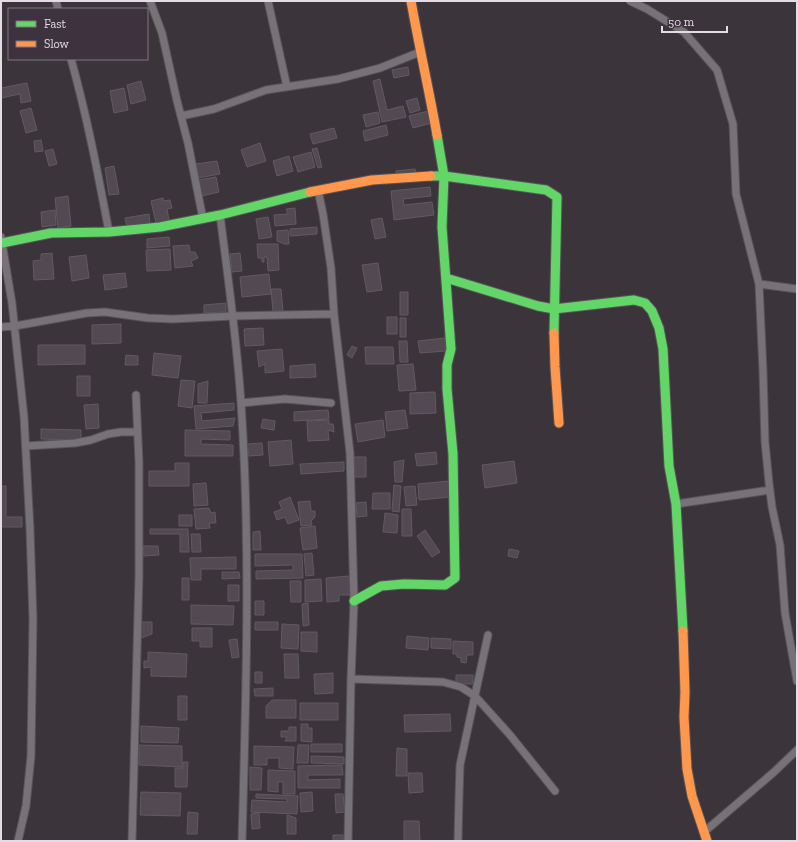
<svg xmlns="http://www.w3.org/2000/svg" width="798" height="842" viewBox="0 0 798 842" font-family="'Zilla Slab',serif">
	<rect width="100%" height="100%" fill="#3b353b"/>
	<!-- building -->
	<path fill="#524953" stroke="#605b60" d="M408,67L409,75L394,78L392,70Z
		M380,79L387,110L403,106L406,117L382,122L373,81Z
		M141,81L146,100L131,104L127,85Z
		M27,83L31,101L21,103L20,94L1,98V88Z
		M124,88L128,110L114,113L110,91Z
		M417,98L420,110L410,113L406,101Z
		M31,108L37,130L26,133L20,111Z
		M428,111L432,123L413,128L409,116Z
		M378,112L380,123L366,127L363,115Z
		M386,125L388,135L365,141L363,131Z
		M334,128L337,138L313,144L310,134Z
		M41,140L43,151L35,152L34,141Z
		M260,143L266,161L247,167L241,150Z
		M317,148L322,167L318,168L312,149Z
		M53,149L57,164L49,166L45,151Z
		M311,152L315,167L298,172L293,157Z
		M289,156L293,171L277,176L273,161Z
		M217,161L220,174L198,178L196,164Z
		M114,166L119,194L109,195L105,168Z
		M415,169L416,173L396,176V171Z
		M216,177L219,192L202,196L199,180Z
		M430,187L431,196L403,199L404,205L432,202L434,215L394,220L391,191Z
		M68,196L71,226L58,228L55,198Z
		M163,198L164,201L170,200L172,208L167,209L169,220L156,223L151,201Z
		M295,208L296,224L275,226L274,215L288,214L286,209Z
		M55,210L56,225L42,227L41,212Z
		M149,214L150,223L127,227L125,218Z
		M268,217L272,237L259,239L256,219Z
		M382,218L386,237L375,239L371,220Z
		M317,227V234L290,236V229Z
		M288,230L289,244H284L277,241V231Z
		M169,237L170,246L147,248V239Z
		M257,244H278L279,270L268,271L267,257H264V262H262V258H258Z
		M189,245L190,252H195L198,258L191,261L193,266L175,268L173,246Z
		M170,249L171,270L147,271L146,250Z
		M52,253L54,279L34,280L33,261L41,260V254Z
		M240,253L242,271L232,272L230,254Z
		M86,255L89,278L72,281L69,257Z
		M378,263L382,290L367,292L362,265Z
		M125,273L127,287L105,290L103,275Z
		M269,274L271,294L242,297L240,277Z
		M271,289H281L283,311L273,312Z
		M400,292H408V315H400Z
		M226,303V312L204,313V305Z
		M387,317H397V334H387Z
		M400,318H406V337H400Z
		M121,324V343L92,344V325Z
		M263,328L264,345L245,346L244,329Z
		M445,338L446,351L420,353L418,341Z
		M399,341H407L408,362H400Z
		M38,345H85V364L38,365Z
		M352,346L357,348L352,358L347,355Z
		M365,347H393L394,364H366Z
		M282,349L284,371L265,373V364L259,367L257,351Z
		M154,353L181,356L178,378L152,375Z
		M126,355L138,356V365H125Z
		M315,364L316,377L290,378V366Z
		M413,364L416,390L399,391L397,365Z
		M77,376H90V396H77Z
		M181,380L195,381L192,408L178,406Z
		M208,381L207,403H198V384Z
		M435,392L436,413L410,414V393Z
		M234,403V410L201,413L202,421L235,418L233,426L196,429L194,406Z
		M98,404L99,428L86,429L84,405Z
		M328,410L329,419L294,421V412Z
		M405,410L408,428L387,431L385,412Z
		M263,419L275,421L274,430L261,428Z
		M329,420V424H333L334,432L328,430L329,440L308,441L307,421Z
		M383,420L385,437L358,442L355,424Z
		M41,429L81,430V440L41,439Z
		M185,430L230,431V440L201,439V444L233,445V456H185Z
		M291,440L293,464L270,466L268,442Z
		M262,443L263,455L249,456L247,444Z
		M436,452L437,464L417,466L415,454Z
		M354,457H366V477H355Z
		M404,460L402,482H395L394,462Z
		M514,461L517,483L485,488L482,465Z
		M344,462V471L301,474L300,464Z
		M175,463H189V486H149V471H175Z
		M449,481L450,497L419,500L418,484Z
		M206,483L208,505L194,506L193,484Z
		M394,485L401,486L399,512L392,511Z
		M1,486H6V517H22V527H1Z
		M415,486L417,505L406,506L404,487Z
		M373,493H390V509H372Z
		M290,497L299,520L288,524L285,517L277,520L274,512L282,509L279,502Z
		M310,501L311,511H315V517L311,521L312,525L301,526L298,502Z
		M366,502L367,516L357,517L356,503Z
		M209,508L211,513L215,512L216,523H209L210,528L196,529L194,509Z
		M402,509H411L412,536H402Z
		M385,513L398,515L397,533L383,532Z
		M179,515H192V526H179Z
		M315,526L317,548L303,550L300,528Z
		M150,529H188L189,552H180V534H150Z
		M425,530L440,552L432,557L417,536Z
		M260,531L261,550H253V532Z
		M191,534H200L201,552H192Z
		M143,546H158L159,555L143,556Z
		M509,549L519,551L517,558L508,556Z
		M312,553L314,575L306,576L304,554Z
		M255,554H302L303,578L256,579V571L293,570V565L255,566Z
		M236,557V569H201V580H191L190,558Z
		M222,572H239L240,578L222,579Z
		M349,576L350,595H339V601L327,602L326,578Z
		M182,578H189V600H182Z
		M321,579L322,601L305,602V580Z
		M290,581H301V602H291Z
		M228,585H239V601H228Z
		M255,601H264V615H255Z
		M308,603L309,625L303,626L302,604Z
		M191,605L234,606L233,625L191,624Z
		M140,622H152V634L141,638Z
		M255,622H278V630H255Z
		M282,624L299,625L298,649L281,648Z
		M192,628H212V647H200V641H192Z
		M301,632H317V652L301,651Z
		M407,636L429,638L428,650L406,648Z
		M431,638L451,639V649L431,648Z
		M237,639L239,657L232,658L229,640Z
		M453,641L473,642V655H467L466,663L461,662V658L457,657V654H453Z
		M148,652L187,654L186,677L151,676V667L144,668V661H148Z
		M284,654H298L299,678H285Z
		M255,672H262V683H255Z
		M333,673V693L315,694L314,674Z
		M456,675H473V684H456Z
		M273,688V696H255L254,689Z
		M178,696H187V720H178Z
		M272,700H296V718H266V706Z
		M300,703H338V720H300Z
		M450,714L451,731L405,732L404,715Z
		M301,724H308V728H312V742L301,741Z
		M141,726L179,728L178,743L141,742Z
		M289,727H296V741H285L287,737H281V731H289Z
		M311,744H342V752H311Z
		M139,745L182,746V767L139,765Z
		M298,745H309L308,763H297Z
		M254,746L294,747L293,769L279,768V758H267V765H254Z
		M397,748L407,749V776H396Z
		M311,756L344,757V764L311,763Z
		M183,762H188L187,787H175V768H183Z
		M342,765L343,775H308V780L340,779V788H298V766Z
		M250,767L262,768L261,790H250Z
		M268,770L295,771V794H283V782H278V792L268,791Z
		M408,773H422L423,792L409,793Z
		M141,792L181,793L180,816L140,815Z
		M312,792L313,811L301,812L300,793Z
		M256,794L298,796L297,814L251,812L252,800L287,802V799L256,798Z
		M335,794H343L345,812L336,813Z
		M188,812L198,813L197,834H187Z
		M259,813L260,828L252,829L251,814Z
		M287,815L296,818V834H287Z
		M404,821H419L420,841H404Z
		M333,835H343V841H333Z"/>
	<g fill="none" stroke-linecap="round" stroke-linejoin="round">
		<!-- street casing -->
		<g stroke="#595359" stroke-width="9">
			<path id="street" d="M56,1L58,9
				M150,1L162,33L177,101L188,143L203,219
				M268,1L287,87
				M630,1L647,9L684,32L717,70L733,124L736,194L759,284
				M71,59C87,116 98,174 109,232
				M181,116L214,109L266,90L338,79L380,68L420,52
				M318,190L323,214L331,268L334,314L350,453L354,601L351,679L348,841
				M220,215C228,278 237,340 241,403C251,549 246,695 242,841
				M1,237L12,303L24,417L30,529L33,619L31,756L26,806L18,841
				M797,289L759,284L763,371L765,442L769,483L772,507L780,545L785,613L797,681
				M1,327L15,326L87,313L105,312L148,318L173,319L233,316L334,314
				M241,403L285,399L331,403
				M26,446L75,443L91,440L108,434L121,432H137
				M676,504L770,490
				M351,679L443,682L461,687L475,696L510,735L555,791
				M704,832L774,772L797,750
				M132,841L139,575V463L136,395
				M458,841L459,797L460,765L488,635"/>
		</g>
		<!-- fast casing -->
		<g stroke="#595359" stroke-width="11">
			<path id="fast" d="M431,176H444L546,190L557,197L554,333
				M2,243L51,233L109,232L160,227L220,215L310,192
				M446,278L538,306L554,309L634,300L645,303L652,311L659,328L663,349L669,466L676,504L683,631
				M354,601L381,586L404,584L445,585L455,578L453,454L447,389V365L451,349L442,227L444,176L437,135"/>
		</g>
		<!-- slow casing -->
		<g stroke="#595359" stroke-width="11">
			<path id="slow" d="M411,1C419,46 429,90 437,135
				M310,192L372,180L431,176
				M554,333L555,367L559,423
				M683,631L685,692L684,717L687,769L692,796L707,841"/>
		</g>
		<!-- street -->
		<use href="#street" stroke="#777277" stroke-width="7"/>
		<!-- fast -->
		<use href="#fast" stroke="#63d668" stroke-width="9"/>
		<!-- slow -->
		<use href="#slow" stroke="#ff974d" stroke-width="9"/>
	</g>
	<!-- border -->
	<rect width="798" height="842" fill="none" stroke="#e3dce4" stroke-width="4"/>
	<!-- legend -->
	<rect x="8" y="8" width="140" height="52" fill="#3d323e" stroke="#7f7680"/>
	<rect x="16" y="21" width="20" height="6" fill="#63d668" stroke="#7f7680"/>
	<text x="44" y="28" font-size="12" fill="#e3dce4">Fast</text>
	<rect x="16" y="41" width="20" height="6" fill="#ff974d" stroke="#7f7680"/>
	<text x="44" y="48" font-size="12" fill="#e3dce4">Slow</text>
	<!-- scale -->
	<path d="M662 26v6h65v-6" fill="none" stroke="#e3dce4" stroke-width="2"/>
	<text x="668" y="26" font-size="12" fill="#e3dce4" stroke="#3d323e" stroke-width="3" paint-order="stroke">50 m</text>
</svg>
